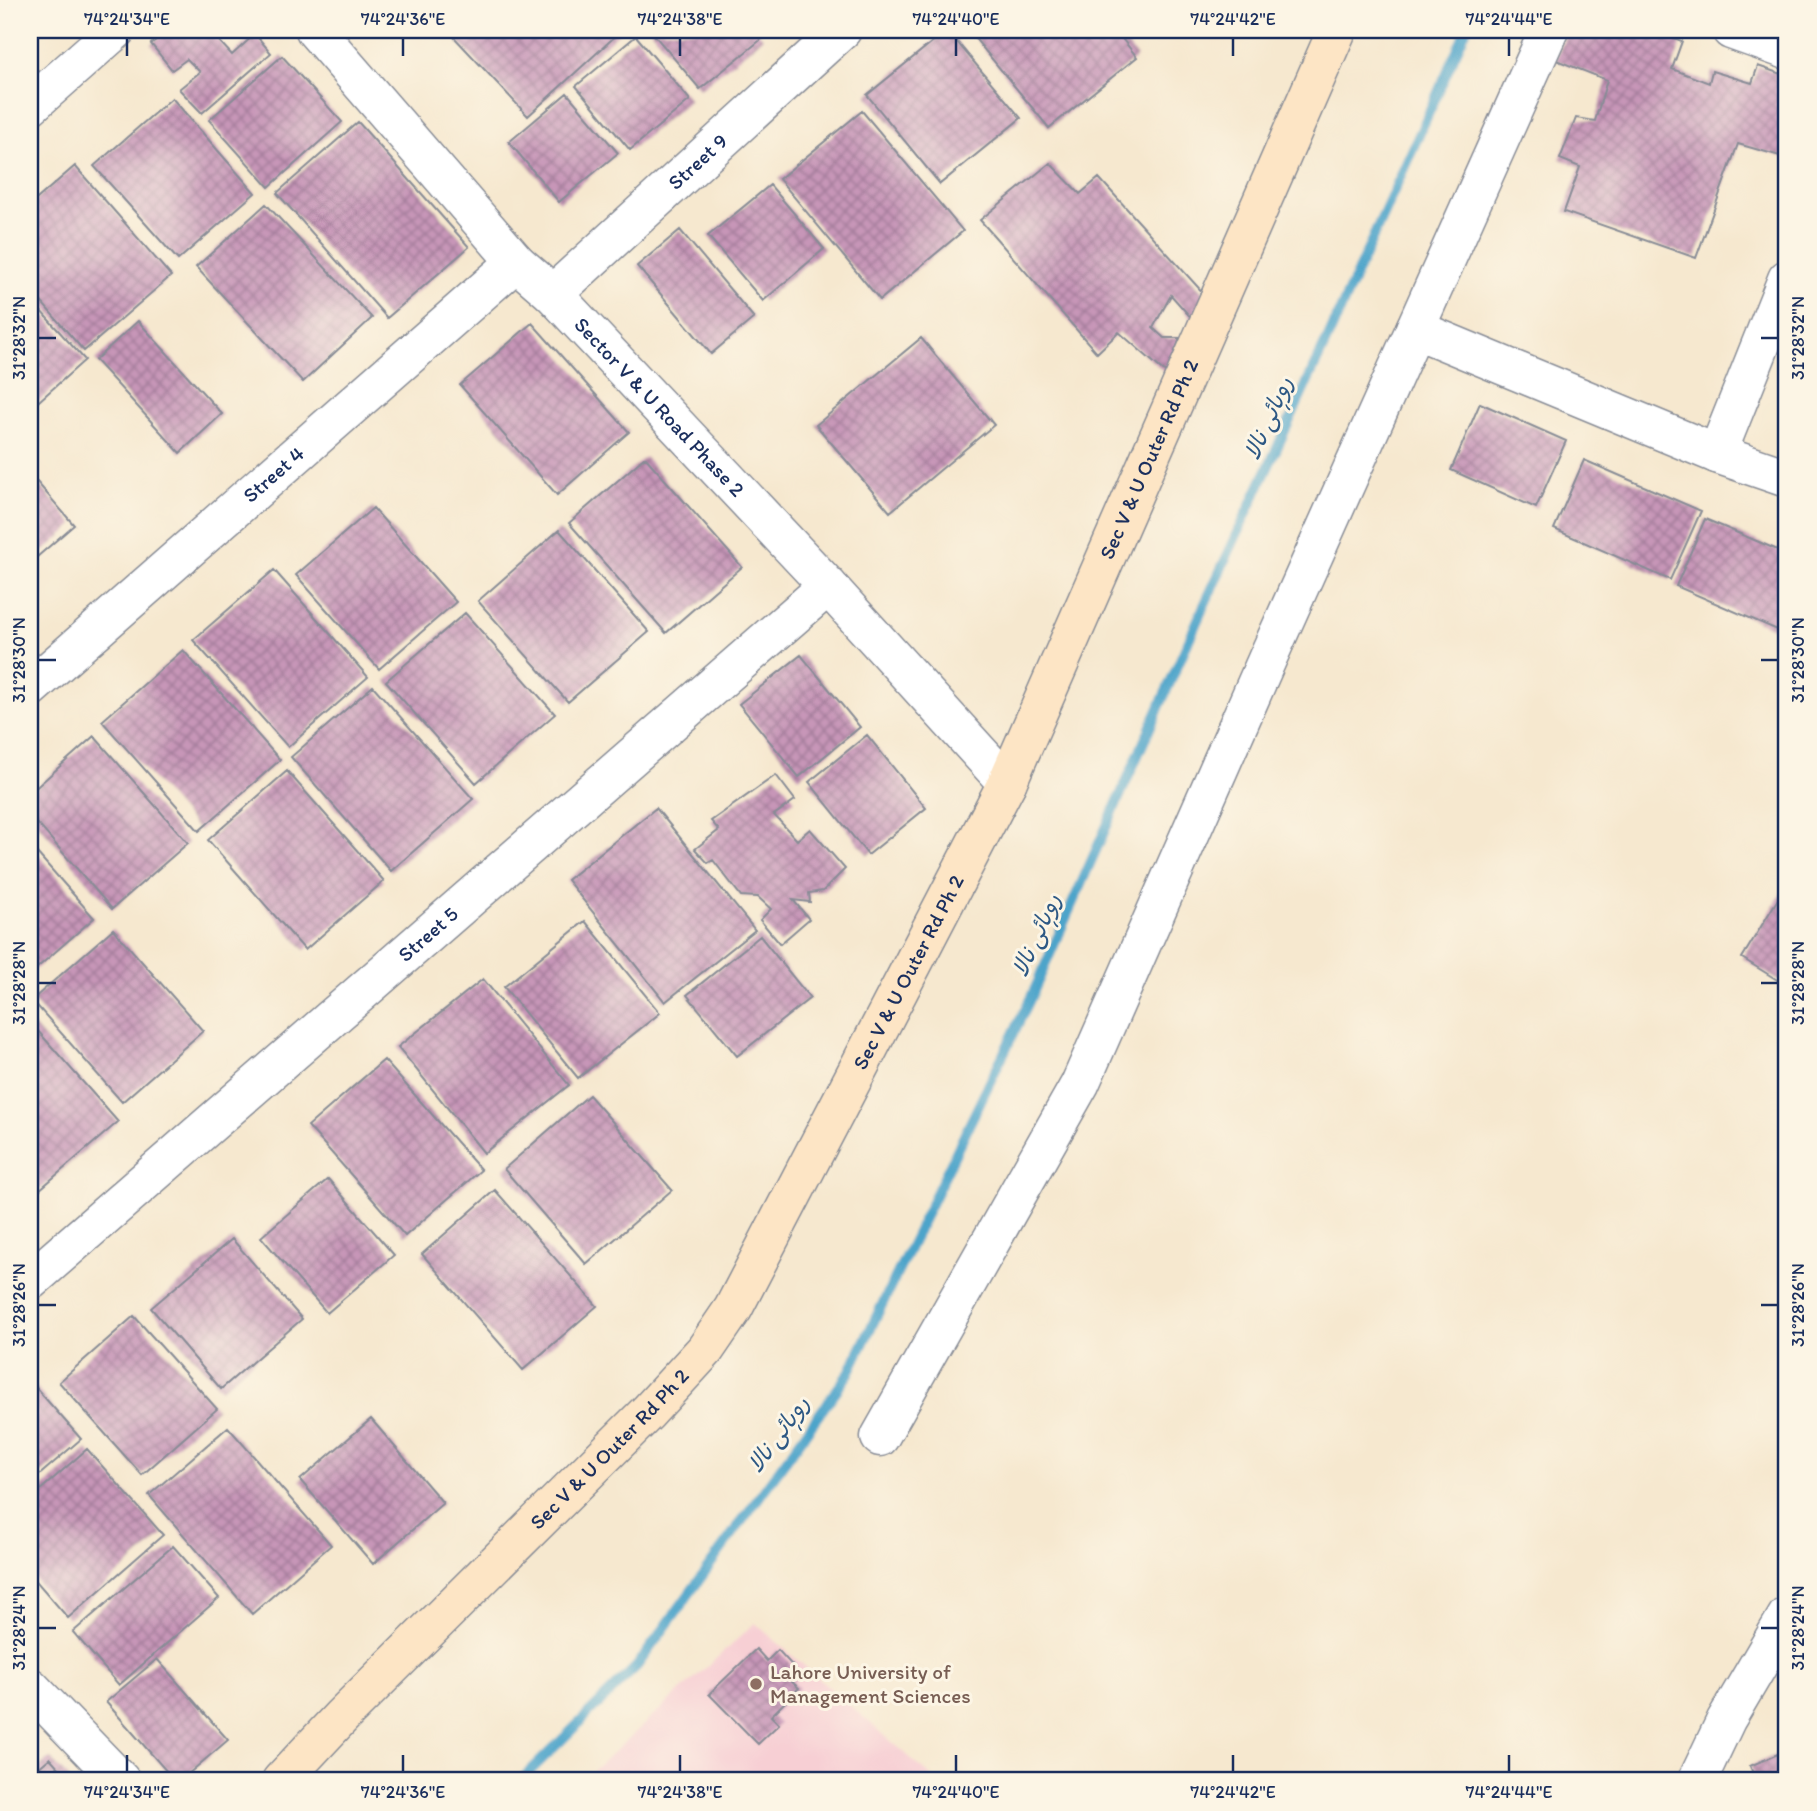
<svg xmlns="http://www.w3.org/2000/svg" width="1817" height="1811" viewBox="0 0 1817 1811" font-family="Itim,'Playpen Sans Arabic',sans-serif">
	<defs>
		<pattern id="building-cross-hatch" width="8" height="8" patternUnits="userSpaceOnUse" patternTransform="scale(1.75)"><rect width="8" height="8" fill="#c796b8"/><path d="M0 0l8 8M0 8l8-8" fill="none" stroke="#a17b99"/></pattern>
	</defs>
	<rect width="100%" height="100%" fill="#fcf5e5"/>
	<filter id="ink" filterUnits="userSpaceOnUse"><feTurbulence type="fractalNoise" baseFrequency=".0143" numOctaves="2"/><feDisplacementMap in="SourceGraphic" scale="14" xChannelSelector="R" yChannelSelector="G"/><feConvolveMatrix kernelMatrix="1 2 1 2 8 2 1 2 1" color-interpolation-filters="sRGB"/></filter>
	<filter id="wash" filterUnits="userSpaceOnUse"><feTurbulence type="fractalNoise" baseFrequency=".00686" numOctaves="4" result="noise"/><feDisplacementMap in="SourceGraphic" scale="28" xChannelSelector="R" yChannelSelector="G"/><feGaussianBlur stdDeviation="1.57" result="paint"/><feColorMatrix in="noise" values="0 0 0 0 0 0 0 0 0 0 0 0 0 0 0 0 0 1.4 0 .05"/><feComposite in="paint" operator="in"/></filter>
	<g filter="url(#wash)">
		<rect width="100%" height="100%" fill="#f6e8cf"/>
		<!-- built -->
		<path fill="#f7cfd4" d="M755,1623L937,1781H582Z"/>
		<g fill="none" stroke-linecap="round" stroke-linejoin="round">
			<!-- stream -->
			<path stroke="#4ea4ca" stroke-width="10" d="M520,1781L637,1666L849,1373L1032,995L1203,608L1326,342L1466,30"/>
		</g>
		<g id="blocks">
			<!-- building -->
			<path fill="url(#building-cross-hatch)" d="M168,30H209L232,55L255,34L271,53L202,113L179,89L200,72L187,59L172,70L151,44Z
				M462,30H622L528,116L454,37Z
				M650,30H756L763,38L700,89Z
				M947,30L1021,118L940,184L867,95Z
				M968,30H1115L1137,57L1049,128Z
				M1567,30H1651L1682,41L1672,69L1709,83L1712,71L1752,83L1758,66L1787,76V158L1738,144L1696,258L1564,212L1580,167L1560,159L1576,118L1595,121L1607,80L1556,60Z
				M636,36L690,100L630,150L576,86Z
				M282,56L342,122L269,187L209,120Z
				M567,93L618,153L559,202L509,142Z
				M172,98L255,193L178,260L94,166Z
				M862,111L963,231L880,300L779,179Z
				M358,122L469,247L387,318L277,193Z
				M1050,163L1080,194L1099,178L1206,296L1194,321L1171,295L1153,328L1164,338H1180L1167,374L1119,332L1097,353L980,220Z
				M75,166L171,276L84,351L30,289V205Z
				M770,185L824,249L763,301L708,236Z
				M266,204L372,318L303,382L196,267Z
				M680,230L754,318L711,354L637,266Z
				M30,299L85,360L30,409Z
				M138,321L222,414L180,453L95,360Z
				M532,323L629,432L557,495L460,385Z
				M921,338L994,425L890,512L816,425Z
				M1480,403L1566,441L1536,508L1451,470Z
				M645,457L742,567L666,633L569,523Z
				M1584,460L1701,511L1670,580L1554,529Z
				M30,474L74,525L30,563Z
				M373,508L456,602L379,669L296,575Z
				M1705,519L1787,554V621L1782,632L1676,586Z
				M559,530L649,632L568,702L478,601Z
				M274,570L368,677L288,747L193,640Z
				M465,613L555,714L476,783L386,681Z
				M183,650L280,760L199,831L102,721Z
				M801,655L860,727L799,777L739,704Z
				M373,686L473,799L391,871L291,757Z
				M867,735L926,808L868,855L809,782Z
				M94,736L188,843L112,909L30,815V793Z
				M287,771L384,881L305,950L208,840Z
				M776,775L795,800L774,815L797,840L810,829L845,869L823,891L809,893L810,902L793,900L809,919L780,944L760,920L771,909L758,897L741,896L713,860L708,863L695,849L719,830L711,821Z
				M656,808L755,930L665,1002L567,880Z
				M30,845L94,918L30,974Z
				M1787,884V986L1742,958Z
				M585,921L660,1013L578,1078L504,987Z
				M113,929L203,1031L122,1102L32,1000Z
				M760,936L810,998L737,1056L687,995Z
				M483,979L569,1085L484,1153L398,1047Z
				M30,1022L118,1122L39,1190L30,1180Z
				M384,1060L481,1170L405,1236L308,1126Z
				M589,1095L672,1190L586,1264L504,1169Z
				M328,1179L394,1255L327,1313L261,1237Z
				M495,1190L597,1306L523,1370L422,1254Z
				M232,1239L302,1319L221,1389L151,1308Z
				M134,1316L217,1409L142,1475L59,1382Z
				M30,1381L81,1439L30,1483Z
				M371,1419L443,1503L373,1564L300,1480Z
				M228,1427L331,1545L252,1614L149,1495Z
				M87,1449L163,1535L68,1618L30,1574V1499Z
				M173,1546L219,1598L119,1685L73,1632Z
				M756,1649L767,1661L778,1650L800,1674L792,1682L799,1688L771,1716L779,1724L758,1744L709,1694Z
				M157,1659L228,1740L180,1781H175L106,1702Z
				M1787,1750V1781H1756L1750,1766Z
				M50,1758L71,1781H30V1775Z"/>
		</g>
	</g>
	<g filter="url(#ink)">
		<use href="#blocks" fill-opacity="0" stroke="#888c96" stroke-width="2"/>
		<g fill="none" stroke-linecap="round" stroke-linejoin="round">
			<!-- minor casing -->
			<g stroke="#888c96" stroke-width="41">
				<g id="minor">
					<path d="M1731,30L1787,50"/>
					<path d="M30,106L116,30"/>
					<path id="s1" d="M553,294L842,30"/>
					<path d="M1415,329L1717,454L1787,478"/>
					<path d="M1717,454L1787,279"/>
					<path id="s2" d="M30,688L516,262"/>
					<path id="s3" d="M30,1281L828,586"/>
					<path d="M880,1437L1080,1084L1269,655L1549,30"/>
					<path d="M30,1687L121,1781"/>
					<path d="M1697,1781L1726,1720L1787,1616"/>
				</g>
			</g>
			<!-- tertiary casing -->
			<g stroke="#888c96" stroke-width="41">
				<g id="tertiary">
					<path id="s4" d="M315,30L516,262L553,294L828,586L1007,783"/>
				</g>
			</g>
			<!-- secondary casing -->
			<g stroke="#888c96" stroke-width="41">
				<g id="secondary">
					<path id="s5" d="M281,1781L341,1717L648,1412L705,1350L733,1309L1007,783L1337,30"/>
				</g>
			</g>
			<!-- minor -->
			<use href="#minor" stroke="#fff" stroke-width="38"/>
			<!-- tertiary -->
			<use href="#tertiary" stroke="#fff" stroke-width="38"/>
			<!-- secondary -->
			<use href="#secondary" stroke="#fde5c5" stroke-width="38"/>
		</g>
	</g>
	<!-- ticks -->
	<path fill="none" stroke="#1b2f5e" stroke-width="2.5" d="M127,38V56M403,38V56M680,38V56M956,38V56M1233,38V56M1509,38V56M38,338H56M1761,338H1778M38,660H56M1761,660H1778M38,983H56M1761,983H1778M38,1305H56M1761,1305H1778M38,1628H56M1761,1628H1778M127,1755V1772M403,1755V1772M680,1755V1772M956,1755V1772M1233,1755V1772M1509,1755V1772"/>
	<!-- markers -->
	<circle fill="#8d6e63" stroke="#fcf5e5" stroke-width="2.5" cx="756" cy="1684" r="7"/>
	<g text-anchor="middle" stroke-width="6" stroke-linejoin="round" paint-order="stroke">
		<!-- street labels -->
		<g font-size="21" fill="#1b2f5e" stroke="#fcf5e5">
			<text dy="7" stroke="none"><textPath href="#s1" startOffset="196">Street 9</textPath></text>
			<text dy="7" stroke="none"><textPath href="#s4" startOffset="511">Sector V &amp; U Road Phase 2</textPath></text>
			<text dy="7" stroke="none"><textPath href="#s5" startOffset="1601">Sec V &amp; U Outer Rd Ph 2</textPath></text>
			<text dy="7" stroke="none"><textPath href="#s2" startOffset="324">Street 4</textPath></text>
			<text dy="7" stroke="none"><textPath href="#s3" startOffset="528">Street 5</textPath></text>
			<text dy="7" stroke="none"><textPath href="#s5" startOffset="1034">Sec V &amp; U Outer Rd Ph 2</textPath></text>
			<text dy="7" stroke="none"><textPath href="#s5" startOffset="467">Sec V &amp; U Outer Rd Ph 2</textPath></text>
		</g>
		<!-- education labels -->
		<g font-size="21" fill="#785e54" stroke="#fcf5e5" text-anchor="start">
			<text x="770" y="1679">Lahore University of<tspan x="770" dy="24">Management Sciences</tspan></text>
		</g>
		<!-- water labels -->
		<g font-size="23" font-style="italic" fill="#2d5884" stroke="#fcf5e5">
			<text transform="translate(1268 418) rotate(-66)" y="8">روہائی نالا</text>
			<text transform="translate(1036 935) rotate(-66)" y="8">روہائی نالا</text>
			<text transform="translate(778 1434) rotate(-54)" y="8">روہائی نالا</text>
		</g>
	</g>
	<!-- margin -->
	<rect width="1817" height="1811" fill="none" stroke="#fcf5e5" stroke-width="77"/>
	<rect x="38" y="38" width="1740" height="1734" fill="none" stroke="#1b2f5e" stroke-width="2.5"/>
	<g font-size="18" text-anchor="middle" fill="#1b2f5e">
		<text x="127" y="25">74°24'34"E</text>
		<text x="403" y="25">74°24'36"E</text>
		<text x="680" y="25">74°24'38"E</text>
		<text x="956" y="25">74°24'40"E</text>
		<text x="1233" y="25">74°24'42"E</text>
		<text x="1509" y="25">74°24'44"E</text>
		<text transform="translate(19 338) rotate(-90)" y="6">31°28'32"N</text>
		<text transform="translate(1798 338) rotate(-90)" y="6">31°28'32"N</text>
		<text transform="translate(19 660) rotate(-90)" y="6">31°28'30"N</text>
		<text transform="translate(1798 660) rotate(-90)" y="6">31°28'30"N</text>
		<text transform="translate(19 983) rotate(-90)" y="6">31°28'28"N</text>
		<text transform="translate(1798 983) rotate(-90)" y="6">31°28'28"N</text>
		<text transform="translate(19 1305) rotate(-90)" y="6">31°28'26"N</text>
		<text transform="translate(1798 1305) rotate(-90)" y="6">31°28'26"N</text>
		<text transform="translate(19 1628) rotate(-90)" y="6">31°28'24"N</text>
		<text transform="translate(1798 1628) rotate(-90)" y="6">31°28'24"N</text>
		<text x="127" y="1798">74°24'34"E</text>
		<text x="403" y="1798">74°24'36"E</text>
		<text x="680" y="1798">74°24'38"E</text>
		<text x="956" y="1798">74°24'40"E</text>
		<text x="1233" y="1798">74°24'42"E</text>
		<text x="1509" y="1798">74°24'44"E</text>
	</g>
</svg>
